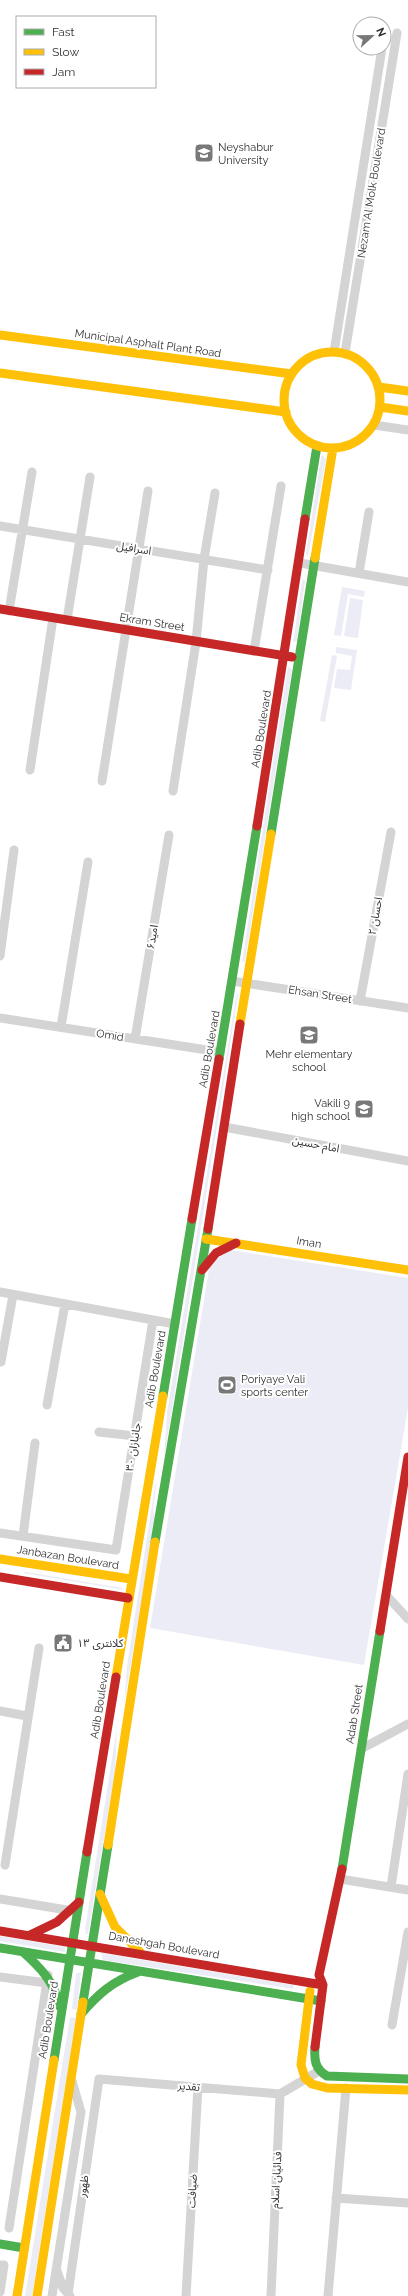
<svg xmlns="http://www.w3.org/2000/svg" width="408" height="2296" viewBox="0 0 408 2296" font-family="Raleway,'Noto Sans Arabic',sans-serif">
	<rect width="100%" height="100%" fill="#fff"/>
	<!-- green -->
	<path fill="#ececf6" d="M323,455L326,459L308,556L306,554L321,457Z
		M304,579L305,581L297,641L293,642L302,581Z
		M342,587L365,591L364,597L348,594L341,636L334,635Z
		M350,598L363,600L358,638L344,636Z
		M336,647L357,650L351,690L334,688L337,669L350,670L352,656L336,653Z
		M332,655L337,656L325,722L320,721Z
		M288,666L292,670L245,961L242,962Z
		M237,992L238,995L164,1459L167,1413Z
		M231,1250L408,1278V1408L364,1665L150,1628L210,1263Z
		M157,1480L153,1510L155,1519L124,1705L127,1666L155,1486Z
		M26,1572L122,1588L125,1590L23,1573Z
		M117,1727L115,1772L88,1934H86L85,1929Z
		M0,1936L65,1947V1952L0,1941Z
		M101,1953L293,1985L294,1989L103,1960Z
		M81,1972L77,2010L72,2009L76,1974Z
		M70,2017L76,2018L32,2296H25Z"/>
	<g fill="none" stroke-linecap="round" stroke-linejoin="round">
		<!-- street -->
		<path stroke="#d4d4d4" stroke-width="9" d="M384,38L385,31
			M334,352L382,48
			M345,353L397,33
			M374,425L408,430
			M0,526L268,570
			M300,563L408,582
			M359,573L369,512
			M9,611L32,472
			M67,620L90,477
			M254,651L281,486
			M30,770L53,618
			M102,781L148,491
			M173,791L196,642L204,559L215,493
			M0,956L14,850
			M232,981L408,1008
			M360,1001L391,832
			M0,1018L220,1052
			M61,1027L88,862
			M135,1039L169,835
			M224,1127L408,1161
			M0,1292L175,1324
			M1,1362L13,1295
			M47,1405L65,1304
			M99,1432L135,1436
			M0,1533L116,1550L153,1320
			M23,1536L35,1443
			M386,1595L408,1619
			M0,1711L27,1716
			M361,1749L408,1724
			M5,1865L39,1648
			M340,1879L408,1890
			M391,1887L408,1774
			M0,1899L73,1911
			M0,1977L47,1983
			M392,2025L408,1932
			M336,2198L408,2203
			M9,2228L48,1975
			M0,2265H4L0,2292
			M57,2271L63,2288L70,2296
			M68,2294L99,2079L280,2094
			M52,2296L81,2112L72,2081
			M186,2296L198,2087
			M271,2296L280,2094L319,2071
			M328,2296L346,2088"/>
		<!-- fast -->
		<path stroke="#4caf50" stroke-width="9" d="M305,519L317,446
			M271,834L315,558
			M219,1059L257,826
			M163,1396L192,1219
			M155,1542L208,1229
			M342,1869L380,1631
			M0,1948L321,2001
			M23,1952C42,1969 54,1982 60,2007
			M83,2002L108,1845
			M81,2014C98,1994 113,1981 138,1972
			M315,2047C314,2060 315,2069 327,2076L408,2079
			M54,2060L87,1852
			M0,2244L24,2248"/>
		<!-- slow -->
		<path stroke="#ffc107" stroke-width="9" d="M0,335L292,374
			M284 400a48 48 0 1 1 96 0a48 48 0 1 1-96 0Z
			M0,373L286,412
			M379,387L408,391
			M380,407L408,411
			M315,558L333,448
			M240,1024L271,834
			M206,1239L408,1270
			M0,1559L131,1579
			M116,1677L163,1396
			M108,1845L155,1542
			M100,1894L115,1927L140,1952
			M310,1991L301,2065L305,2078L312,2084L327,2088L408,2090
			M17,2296L54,2060
			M37,2296L83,2002"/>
		<!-- jam -->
		<path stroke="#c62828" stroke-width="9" d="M0,609L292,657
			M257,826L305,519
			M192,1219L219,1059
			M208,1229L240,1024
			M202,1270L216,1253L236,1243
			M0,1577L128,1598
			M380,1631L408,1457
			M87,1852L116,1677
			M0,1931L323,1985
			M30,1935L57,1922L79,1902
			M315,2047L323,1985L319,1975L342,1869"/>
	</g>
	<!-- icons -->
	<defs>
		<g id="university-square" transform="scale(1)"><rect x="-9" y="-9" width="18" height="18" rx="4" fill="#787878" stroke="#fff"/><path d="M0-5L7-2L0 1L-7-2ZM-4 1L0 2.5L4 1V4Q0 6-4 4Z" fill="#fff"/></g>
		<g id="school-square" transform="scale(1)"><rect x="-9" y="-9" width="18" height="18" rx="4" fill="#787878" stroke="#fff"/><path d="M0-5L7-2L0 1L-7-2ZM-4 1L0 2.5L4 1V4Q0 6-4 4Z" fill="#fff"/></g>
		<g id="stadium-square" transform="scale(1)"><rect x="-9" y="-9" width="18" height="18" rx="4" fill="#787878" stroke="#fff"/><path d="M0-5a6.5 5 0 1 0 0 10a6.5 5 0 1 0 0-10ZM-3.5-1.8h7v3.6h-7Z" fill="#fff"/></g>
		<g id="civic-square" transform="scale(1)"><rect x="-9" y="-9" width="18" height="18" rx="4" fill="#787878" stroke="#fff"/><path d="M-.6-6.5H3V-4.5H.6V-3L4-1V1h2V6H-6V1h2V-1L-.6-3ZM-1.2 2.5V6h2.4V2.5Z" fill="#fff"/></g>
	</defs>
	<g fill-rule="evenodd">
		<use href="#university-square" x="204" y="153"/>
		<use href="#school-square" x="309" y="1035"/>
		<use href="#school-square" x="364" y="1109"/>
		<use href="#stadium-square" x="227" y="1385"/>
		<use href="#civic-square" x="63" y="1643"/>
	</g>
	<g text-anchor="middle" stroke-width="4" stroke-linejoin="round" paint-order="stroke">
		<!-- poi labels -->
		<g font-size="11" fill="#303030" stroke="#fff" text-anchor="start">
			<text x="218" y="151">Neyshabur<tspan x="218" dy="13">University</tspan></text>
			<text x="309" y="1058" text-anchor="middle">Mehr elementary<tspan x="309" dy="13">school</tspan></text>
			<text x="350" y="1107" text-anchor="end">Vakili 9<tspan x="350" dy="13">high school</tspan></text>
			<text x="241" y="1383">Poriyaye Vali<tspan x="241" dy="13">sports center</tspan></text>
			<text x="77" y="1647">کلانتری ۱۳</text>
		</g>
		<!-- street labels -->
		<g font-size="11" fill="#303030" stroke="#fff">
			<text transform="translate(371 193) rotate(-81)" y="4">Nezam Al Molk Boulevard</text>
			<text transform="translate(148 343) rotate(8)" y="4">Municipal Asphalt Plant Road</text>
			<text transform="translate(134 548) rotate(9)" y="4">اسرافیل</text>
			<text transform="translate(152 622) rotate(9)" y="4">Ekram Street</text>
			<text transform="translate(261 729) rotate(-81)" y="4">Adib Boulevard</text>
			<text transform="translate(375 916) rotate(-80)" y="4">احسان ۲</text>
			<text transform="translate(152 937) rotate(-81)" y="4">امید۶</text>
			<text transform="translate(320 994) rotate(9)" y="4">Ehsan Street</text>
			<text transform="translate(110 1035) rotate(9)" y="4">Omid</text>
			<text transform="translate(209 1049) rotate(-80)" y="4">Adib Boulevard</text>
			<text transform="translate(316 1144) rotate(11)" y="4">امام حسین</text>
			<text transform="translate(309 1242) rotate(9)" y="4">Iman</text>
			<text transform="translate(155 1369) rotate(-80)" y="4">Adib Boulevard</text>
			<text transform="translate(133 1447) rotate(-81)" y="4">جانبازان ۳۰</text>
			<text transform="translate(68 1557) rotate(9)" y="4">Janbazan Boulevard</text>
			<text transform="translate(100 1700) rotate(-81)" y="4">Adib Boulevard</text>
			<text transform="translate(354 1714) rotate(-81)" y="4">Adab Street</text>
			<text transform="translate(164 1945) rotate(10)" y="4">Daneshgah Boulevard</text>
			<text transform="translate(48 2020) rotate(-81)" y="4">Adib Boulevard</text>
			<text transform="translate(189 2086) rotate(5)" y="4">تقدیر</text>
			<text transform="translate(276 2180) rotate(-87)" y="4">فدائیان اسلام</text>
			<text transform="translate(83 2186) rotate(-82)" y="4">ظهور</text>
			<text transform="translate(192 2191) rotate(-87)" y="4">ضیافت</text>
		</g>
	</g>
	<!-- legend -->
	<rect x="16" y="16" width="140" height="72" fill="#ffffff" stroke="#acacac"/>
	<rect x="24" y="29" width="20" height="6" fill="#4caf50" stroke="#acacac"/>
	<text x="52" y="36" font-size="12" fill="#303030">Fast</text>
	<rect x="24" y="49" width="20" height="6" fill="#ffc107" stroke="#acacac"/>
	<text x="52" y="56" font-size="12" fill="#303030">Slow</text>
	<rect x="24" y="69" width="20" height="6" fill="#c62828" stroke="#acacac"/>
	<text x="52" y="76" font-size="12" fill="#303030">Jam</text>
	<!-- north arrow -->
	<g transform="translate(372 36) rotate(68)"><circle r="19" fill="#ffffff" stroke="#acacac"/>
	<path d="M0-3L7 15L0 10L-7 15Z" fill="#787878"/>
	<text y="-6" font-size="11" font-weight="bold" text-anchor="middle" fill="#303030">N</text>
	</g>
</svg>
